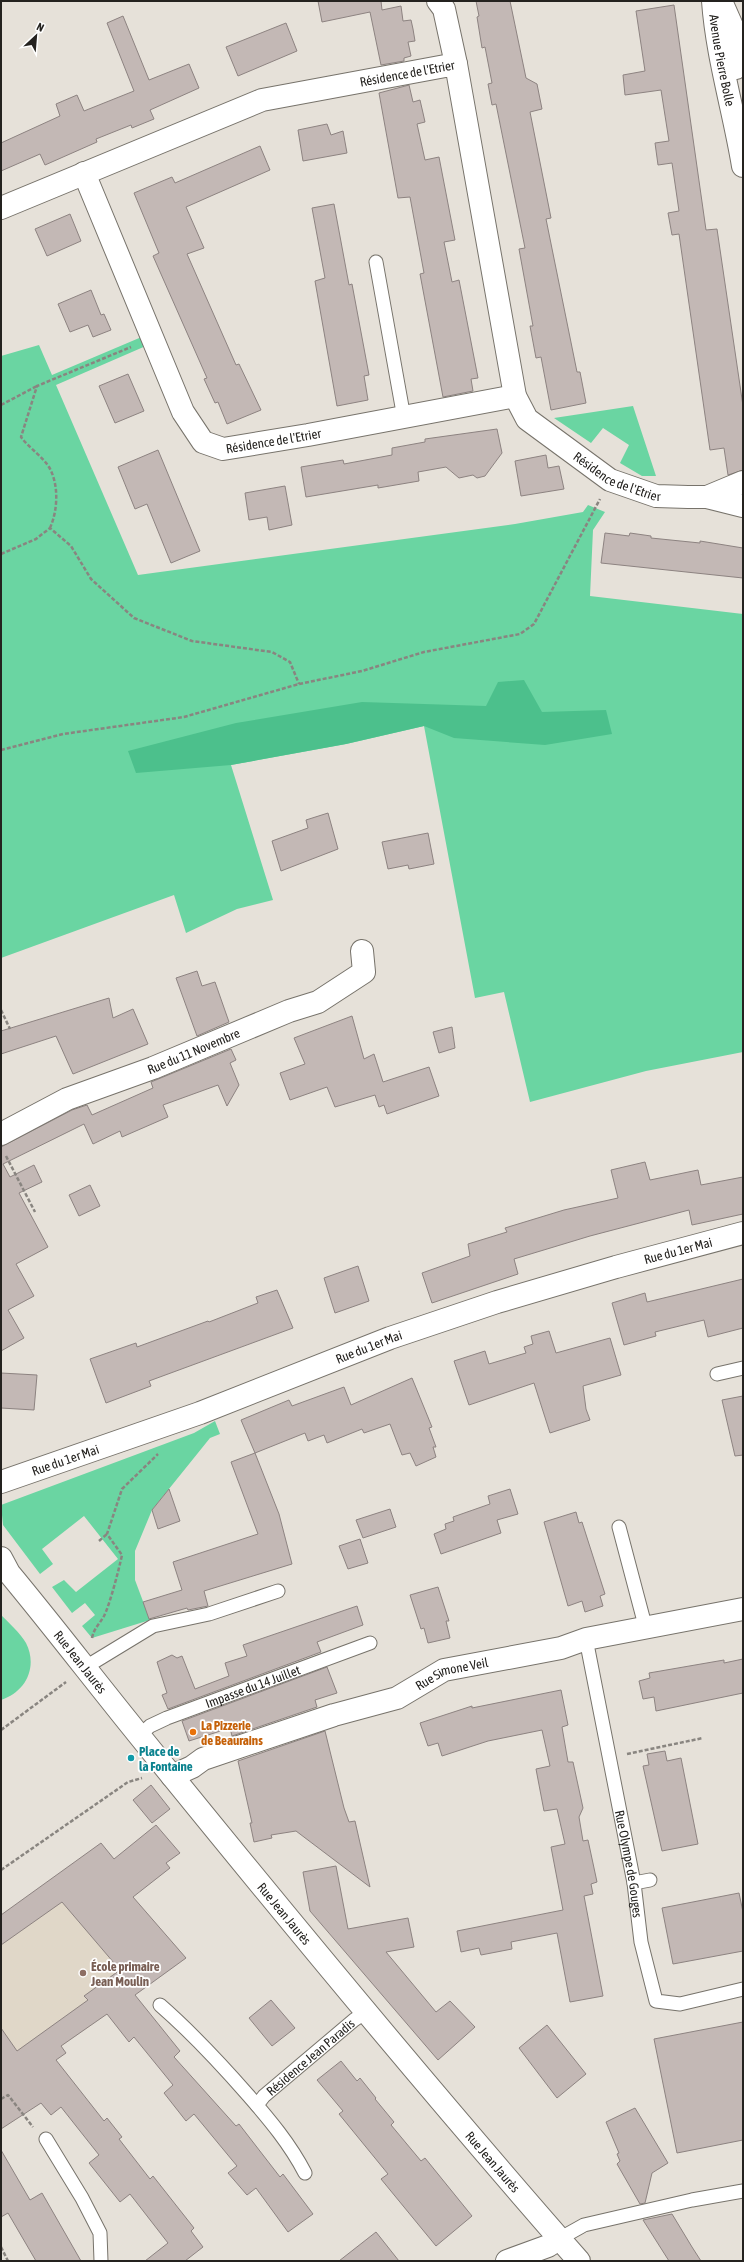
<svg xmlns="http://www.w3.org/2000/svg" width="744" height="2262" viewBox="0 0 744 2262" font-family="'Asap Condensed',sans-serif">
	<rect width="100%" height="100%" fill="#e6e1d9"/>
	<!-- built -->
	<path fill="#e0d7c8" d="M108,1869L186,1958L52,2053L1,2076V1915Z"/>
	<!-- green -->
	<path fill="#6ad5a2" d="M151,333L155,342L56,385L138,575L515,524L583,512L588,505L605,512L593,530L590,596L743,614V1052L646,1071L530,1102L504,992L475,998L424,726L346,744L231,765L273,900L237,909L186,933L174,895L1,958V356L39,345L52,375Z
		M633,406L656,476H642L620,463L629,445L603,428L591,443L554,418Z
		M215,1421L220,1434L210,1438L152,1510L135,1551V1580L150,1620L92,1638L82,1626L95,1615L85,1603L72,1613L52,1587L64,1580L76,1592L118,1559L84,1516L42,1549L53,1564L40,1574L3,1525L1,1505L194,1433Z
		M1,1615C9,1623 20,1633 26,1643C38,1667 26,1692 1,1700Z"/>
	<!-- forest -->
	<path fill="#4cc08c" d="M524,680L542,712L606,710L612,734L545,745L454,738L424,726L346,744L231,765L136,773L128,751L236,723L362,702L486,706L498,682Z"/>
	<!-- building -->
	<path fill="#c3b8b5" stroke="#8d8381" d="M318,1H381L382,10L401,6L403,21L411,20L413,29L415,41L408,42L411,56L404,58V61L381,65L370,12L322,22Z
		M476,1H510L526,78L537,84L542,109L530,112L551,218L546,219L577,372H580L586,403L551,410L541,357L536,358L530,326H533L519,249L525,248L496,104L492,105L488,84L492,83L485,47L482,48L477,17L479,16Z
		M674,5L706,230L717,229L743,406V470L728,475L724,448L710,450L679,234L672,235L668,213L679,211L672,163L658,165L655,143L669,141L661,90L625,95L623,75L645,71L636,11Z
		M123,16L149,80L189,64L199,88L150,110L154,119L132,128L131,125L96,139L97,142L45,165L40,154L1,171V143L60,116L56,104L77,95L84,111L134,91L107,23Z
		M286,23L297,51L238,76L226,47Z
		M409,85L413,102L420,100L423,113L425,122L417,124L425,160L439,157L455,240L444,242L452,282L459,280L478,378L471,379L473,391L443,397L420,274L424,273L410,197L398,198L379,93Z
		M327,124L331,135L343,131L347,153L303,161L298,130Z
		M260,146L270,170L186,207L204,248L187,254L236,365L239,364L261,410L227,424L218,402L215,403L204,379L207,378L153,256L159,253L134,193L172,177L175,183Z
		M334,204L349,285L352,284L369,375L364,376L368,400L337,406L315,281L325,278L312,208Z
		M70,214L81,241L47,256L35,229Z
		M91,290L101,315L104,314L111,330L93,337L88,325L70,332L58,304Z
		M128,374L144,411L115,423L99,386Z
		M497,429L502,453L485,476L477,478L473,475L459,478L446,467L418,472L419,481L378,488V485L306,497L301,467L343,460L344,464L392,455V448L425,442V439Z
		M158,450L200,551L171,563L147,504L135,509L118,467Z
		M546,455L548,468L559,466L564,489L521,496L515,461Z
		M285,486L292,525L269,530L267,517L249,520L245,493Z
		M605,533L629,536L630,533L651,536V538L700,543V541L743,548V578L601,563Z
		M328,813L338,849L281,871L272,841L308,828L306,820Z
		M428,833L434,864L409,869L408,865L388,869L382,842Z
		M197,971L202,986L215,982L229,1022L197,1036L176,978Z
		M109,998L113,1018L133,1009L148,1044L73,1074L56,1036L1,1054V1031Z
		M352,1016L364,1059L374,1054L383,1082L429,1067L439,1096L387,1114L384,1105L379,1107L375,1095L335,1107L327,1087L290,1100L280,1073L305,1064L294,1038Z
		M452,1027L455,1048L439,1053L433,1032Z
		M231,1049L236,1060L230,1063L239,1085L227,1106L218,1085L163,1105L168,1117L122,1137L120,1131L93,1144L84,1124L3,1164L10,1177L34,1165L42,1182L19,1193L48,1247L16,1264L34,1296L8,1310L24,1338L1,1351V1147L72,1110L87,1105L92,1115L153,1088L151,1082Z
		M645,1162L650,1180L698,1170L701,1185L743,1177V1214L692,1225L689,1210L590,1236L514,1259L518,1274L432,1303L422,1273L470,1256L468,1244L507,1232L505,1228L564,1210L618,1198L611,1170Z
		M90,1185L100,1206L79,1216L69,1195Z
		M358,1266L369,1301L335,1313L324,1278Z
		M743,1279V1328L708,1337L704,1320L655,1332L656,1336L624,1345L612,1303L645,1293L647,1302Z
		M277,1290L293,1328L149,1381L151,1386L106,1403L90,1359L136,1343L137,1347L208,1321L209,1322L258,1303L256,1297Z
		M549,1331L556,1353L610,1338L621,1375L583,1386L586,1409L590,1420L550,1433L534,1383L469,1405L454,1361L485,1351L489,1364L526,1353L524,1347L533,1344L531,1336Z
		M1,1373L37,1375L34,1410L1,1408Z
		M412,1378L432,1427L429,1428L436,1447H433L436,1457L416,1466L410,1453L402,1455L390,1424L364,1433L362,1429L327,1443L324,1435L308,1441L305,1433L255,1453L241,1420L289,1400L292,1406L344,1387L351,1405Z
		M743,1396V1455L735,1456L722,1400Z
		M255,1453L279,1514L292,1564L204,1591L208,1606L188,1610L187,1608L149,1619L143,1602L182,1590L173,1562L258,1534L231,1462Z
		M169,1489L180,1521L158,1529L152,1510Z
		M510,1489L518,1514L497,1520L501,1533L441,1554L434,1534L446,1529L445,1524L454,1521L453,1517L490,1504L488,1496Z
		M390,1509L396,1527L363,1538L356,1520Z
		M576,1512L579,1523L582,1522L605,1594L600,1596L603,1606L585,1612L582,1601L568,1606L544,1522Z
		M360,1539L368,1563L348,1569L339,1546Z
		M438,1587L449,1621H446L450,1638L428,1643L424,1628L421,1629L410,1595Z
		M357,1606L363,1625L317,1642L321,1652L168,1709L162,1695L167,1693L157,1662L172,1655L177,1658L182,1656L195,1689L229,1676L225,1663L247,1656L243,1645Z
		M743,1659V1693L656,1711L654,1697L643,1699L639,1681L650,1678L649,1673L724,1660V1663Z
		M327,1667L337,1693L315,1700L317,1707L232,1736L230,1728L189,1741L182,1721Z
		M561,1690L568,1725L562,1727L568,1762H573L583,1808L579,1817L583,1841L588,1840L597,1882L591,1884L593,1894L584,1896L603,1996L570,2002L557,1933L511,1942L512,1949L481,1955L479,1948L461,1952L457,1931L563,1910L551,1847L565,1844L557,1809L544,1811L536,1769L550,1766L542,1730L488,1741L442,1756L438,1743L428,1746L420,1723L472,1706V1708Z
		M325,1731L344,1808L349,1822L355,1821L370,1887L296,1831L271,1835L272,1838L254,1842L250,1823H252L238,1761Z
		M665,1751L667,1761L681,1758L698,1844L662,1851L643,1766L649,1765L647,1754Z
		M151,1785L170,1809L152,1823L133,1800Z
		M156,1825L180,1853L166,1863L170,1868L133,1897L186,1958L135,1995L180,2051L174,2057L236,2126L239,2124L280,2177L283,2174L313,2214L288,2232L256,2188L247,2195L228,2173L237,2166L194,2114L186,2121L164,2093L173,2085L134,2037L129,2042L107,2014L61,2046L66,2053L56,2060L104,2121L107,2118L122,2137L119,2139L150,2179L153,2176L194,2228L191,2231L203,2247L185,2261H145L168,2243L130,2194L120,2202L89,2163L99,2155L61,2107L51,2115L41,2103L1,2129V2028L17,2051L88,2000L84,1996L120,1970L62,1902L1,1945V1915L101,1843L114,1859Z
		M336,1866L348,1929L408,1918L414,1947L386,1952L436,2012L450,2001L475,2027L438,2060L310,1911L303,1872Z
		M739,1893L743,1912V1951L673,1964L662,1908Z
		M271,2000L295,2028L272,2046L249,2018Z
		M743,2022V2140L677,2153L654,2039Z
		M547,2025L586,2074L557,2098L519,2048Z
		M341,2061L357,2081L360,2078L376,2098L375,2099L394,2122L391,2125L421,2161L425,2158L472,2216L436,2246L381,2179L388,2174L339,2114L343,2111L317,2080Z
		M635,2108L668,2163L652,2173L645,2203L640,2204L617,2164L620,2161L617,2154L619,2153L606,2122Z
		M1,2150L30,2200L42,2193L81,2261H36L8,2213L1,2217Z
		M672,2214L692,2247L701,2261H669L643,2220Z
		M376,2232L399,2261H339Z"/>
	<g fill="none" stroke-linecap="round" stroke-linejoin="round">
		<!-- service casing -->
		<g stroke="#77736b" stroke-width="15">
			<g id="service">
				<path d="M376,262L404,418"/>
				<path d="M717,1374L743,1368"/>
				<path d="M619,1527L646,1629"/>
				<path id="s1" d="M586,1639L634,1883L641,1942L656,2001L680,2004L743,1989"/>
				<path d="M84,1668L153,1626L209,1614L278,1591"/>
				<path id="s2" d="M139,1736L150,1726L167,1718L370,1643"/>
				<path d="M634,1883L650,1880"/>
				<path d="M160,2005C192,2033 220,2063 248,2095C269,2119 290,2144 305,2173"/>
				<path id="s3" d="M257,2105L264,2096L354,2020L366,2012"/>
				<path d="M46,2139L82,2198L100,2233L101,2261"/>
				<path d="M559,2239L584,2225L692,2200L743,2191"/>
			</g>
		</g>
		<!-- minor casing -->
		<g stroke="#77736b" stroke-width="24">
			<g id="minor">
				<path d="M438,1L444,9L456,64"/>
				<path id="s4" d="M713,1C717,57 734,111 743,166"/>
				<path d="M721,1L732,26L736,68"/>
				<path id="s5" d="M84,173L183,412L203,442L223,449L308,435L515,396"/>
				<path id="s6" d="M1,208L262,100L456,64L515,396L527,419L610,480L656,496L688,497H707L743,482"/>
				<path d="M707,497L743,506"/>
				<path id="s7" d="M1,1134L67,1099L153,1068L289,1011L318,1002L364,972L362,951"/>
				<path id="s8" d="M1,1482L200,1413L390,1338L497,1302L616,1267L743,1233"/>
				<path id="s9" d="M172,1776L192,1767L203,1759L334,1715L397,1698L444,1670L561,1648L586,1639L743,1609"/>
				<path d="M507,2261L548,2246L559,2239"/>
			</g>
		</g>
		<!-- secondary casing -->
		<g stroke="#77736b" stroke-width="24">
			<g id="secondary">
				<path id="s10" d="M1,1558L9,1573C53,1626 95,1681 138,1734C282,1912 428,2089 579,2261"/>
			</g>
		</g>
		<!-- path -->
		<path stroke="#898580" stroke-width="2.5" stroke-dasharray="4 2" stroke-linecap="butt" d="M1,405L37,386
			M50,528C58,510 59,484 49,467C42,456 29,448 21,437L37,386L131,347
			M1,554L36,539L50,528L71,546L91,579L134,618L192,641L272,652L290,662L299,684
			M1,750L63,734L184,717L299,684L362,671L424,652L520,634L534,624L600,499
			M1,1010L10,1029
			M6,1156L35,1212
			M99,1541L107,1534
			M92,1638C94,1628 99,1625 104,1616C110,1604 119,1569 122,1555L107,1534L122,1489L158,1454
			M1,1730L66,1682
			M627,1754L703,1738
			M1,1870L128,1782L142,1778
			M1,2099L8,2095L33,2127
			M1,2247L8,2261"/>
		<!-- service -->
		<use href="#service" stroke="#fff" stroke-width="13"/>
		<!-- minor -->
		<use href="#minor" stroke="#fff" stroke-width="22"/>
		<!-- secondary -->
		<use href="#secondary" stroke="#fff" stroke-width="22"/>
	</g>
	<!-- markers -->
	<circle fill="#e8710a" stroke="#fff" stroke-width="1.5" cx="193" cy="1732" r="4"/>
	<circle fill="#0f9aa8" stroke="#fff" stroke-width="1.5" cx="131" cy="1758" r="4"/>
	<circle fill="#8d6e63" stroke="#fff" stroke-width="1.5" cx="83" cy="1973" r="4"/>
	<g text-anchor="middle" stroke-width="3.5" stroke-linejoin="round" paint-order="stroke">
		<!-- street labels -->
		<g font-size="13" fill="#24221f" stroke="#fff">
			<text dy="5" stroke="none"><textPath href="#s4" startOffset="60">Avenue Pierre Bolle</textPath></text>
			<text dy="5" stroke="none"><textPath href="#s6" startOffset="430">Résidence de l'Etrier</textPath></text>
			<text dy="5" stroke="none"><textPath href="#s5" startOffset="367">Résidence de l'Etrier</textPath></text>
			<text dy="5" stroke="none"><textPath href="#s6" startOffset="951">Résidence de l'Etrier</textPath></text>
			<text dy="5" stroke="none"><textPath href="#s7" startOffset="210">Rue du 11 Novembre</textPath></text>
			<text dy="5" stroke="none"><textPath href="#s8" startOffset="716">Rue du 1er Mai</textPath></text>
			<text dy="5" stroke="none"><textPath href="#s8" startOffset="392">Rue du 1er Mai</textPath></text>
			<text dy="5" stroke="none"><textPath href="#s8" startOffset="68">Rue du 1er Mai</textPath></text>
			<text dy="5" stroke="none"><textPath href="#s10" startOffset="131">Rue Jean Jaurès</textPath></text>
			<text dy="5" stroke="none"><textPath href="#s9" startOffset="300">Rue Simone Veil</textPath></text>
			<text dy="5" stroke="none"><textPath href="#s2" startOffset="125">Impasse du 14 Juillet</textPath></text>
			<text dy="5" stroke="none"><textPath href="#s1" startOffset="229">Rue Olympe de Gouges</textPath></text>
			<text dy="5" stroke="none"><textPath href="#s10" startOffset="455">Rue Jean Jaurès</textPath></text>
			<text dy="5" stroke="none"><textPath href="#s3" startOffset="72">Résidence Jean Paradis</textPath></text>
			<text dy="5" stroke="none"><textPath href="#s10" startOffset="779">Rue Jean Jaurès</textPath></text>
		</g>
		<!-- food labels -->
		<g font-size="13" font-weight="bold" fill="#c56008" stroke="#fff" text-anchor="start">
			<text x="201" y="1730">La Pizzerie<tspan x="201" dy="15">de Beaurains</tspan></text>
		</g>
		<!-- culture labels -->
		<g font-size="13" font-weight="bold" fill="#0d838f" stroke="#fff" text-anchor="start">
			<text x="139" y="1756">Place de<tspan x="139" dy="15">la Fontaine</tspan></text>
		</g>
		<!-- education labels -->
		<g font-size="13" font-weight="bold" fill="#785e54" stroke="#fff" text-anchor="start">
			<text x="91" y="1971">École primaire<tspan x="91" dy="15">Jean Moulin</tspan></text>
		</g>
	</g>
	<!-- border -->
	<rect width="744" height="2262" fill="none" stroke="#24221f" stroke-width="4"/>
	<!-- north arrow -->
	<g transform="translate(36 36) rotate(26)" stroke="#ffffff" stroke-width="3" paint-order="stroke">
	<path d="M0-3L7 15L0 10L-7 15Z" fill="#24221f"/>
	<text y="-6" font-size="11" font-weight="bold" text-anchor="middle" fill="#24221f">N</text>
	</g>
</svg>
